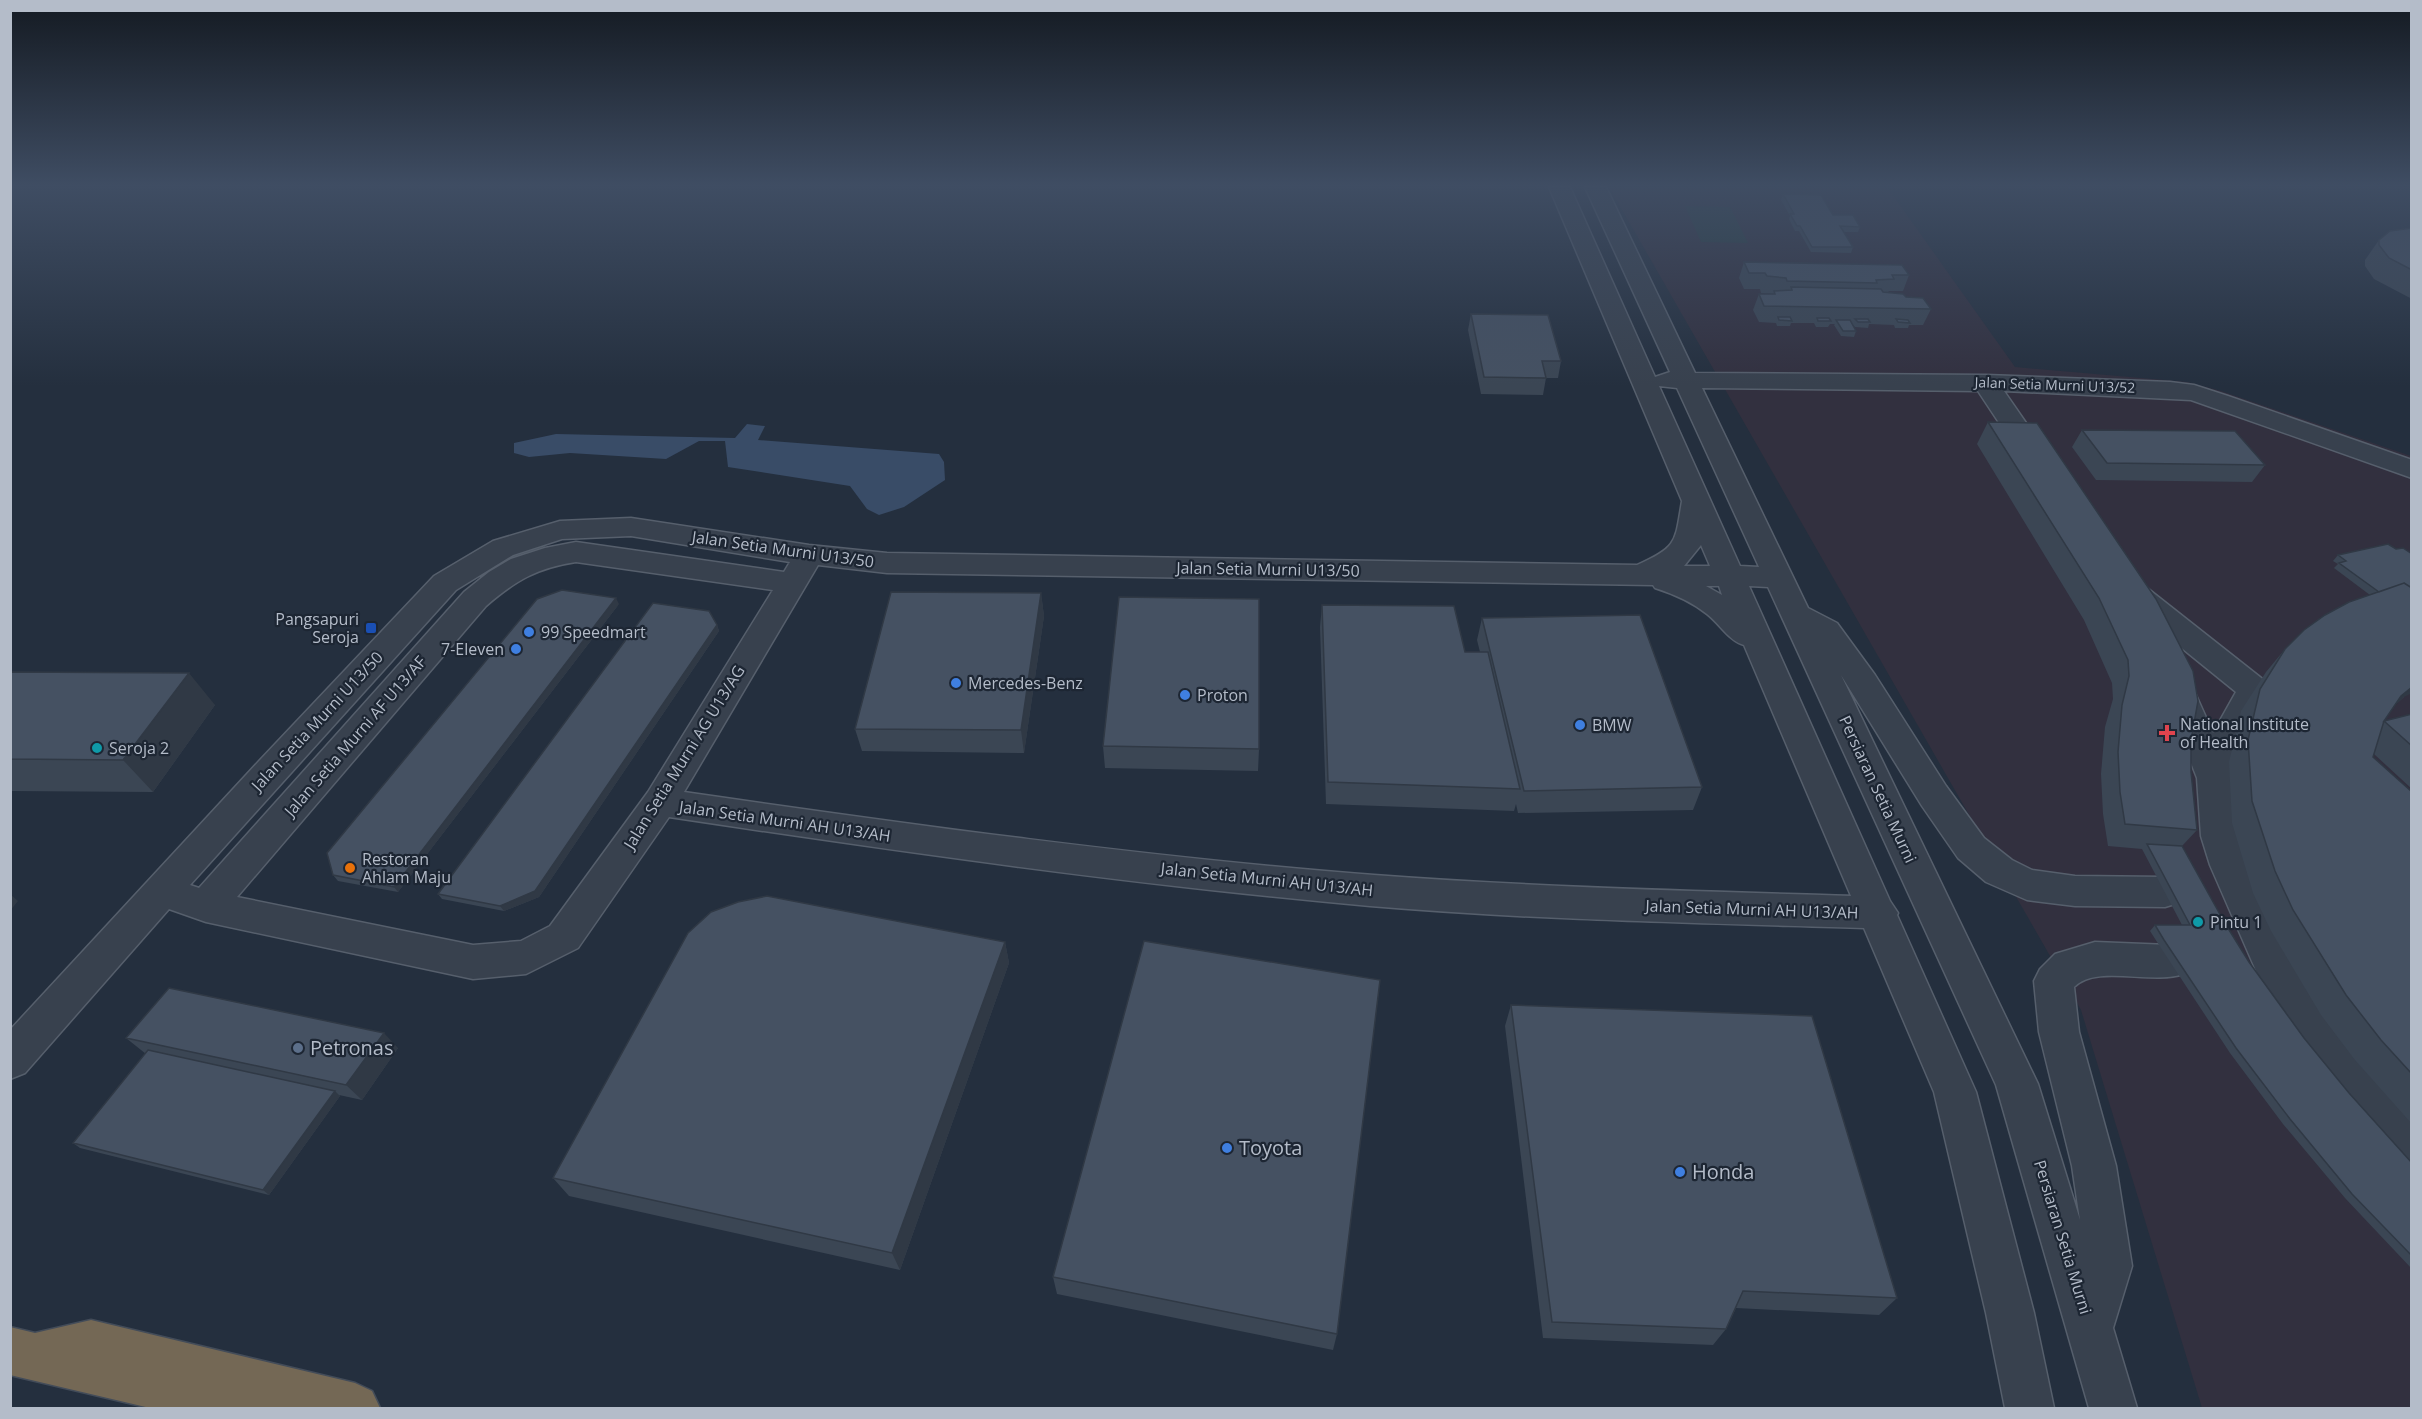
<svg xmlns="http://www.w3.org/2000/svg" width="2422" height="1419" viewBox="0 0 2422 1419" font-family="'Open Sans',sans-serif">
	<rect width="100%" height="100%" fill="#242f3e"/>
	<!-- medical -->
	<path fill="#32303f" d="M1609,187H1887L2015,367L2187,382L2221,391L2411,456V1408H2202L2081,1010Z"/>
	<!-- green -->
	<path fill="#263c3f" d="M1685,206L1730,207L1748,243L1701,242Z"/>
	<!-- water -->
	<path fill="#394c67" d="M747,424L765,426L758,440L939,454L944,462L945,480L904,507L879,515L867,509L850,486L728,467L725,441H699L666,459L570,453L529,457L514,453V443L556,434L735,438Z"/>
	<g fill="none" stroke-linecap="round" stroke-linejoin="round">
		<!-- minor casing -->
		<g stroke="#565f6c" stroke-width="3">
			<path id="minor" d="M1549,187H1570L1655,377L1670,372L1585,187H1606L1695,373L1986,375L2170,382L2194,385L2228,396L2412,460V478L2191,400L2004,391L2051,459L2047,465L2037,467L2027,465L1978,391L1702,388L1808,608L1837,623L1875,675L1946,786L1984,838L2012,860L2032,870L2075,876L2165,877L2178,881L2184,892L2178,903L2165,907L2075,906L2027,900L1986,882L1958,858L1922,806L1841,675L2038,1084L2080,1220L2072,1166L2039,1032L2034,981L2040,969L2055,954L2095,942L2169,945L2183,950L2188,962L2183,974C2151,985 2096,964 2074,987L2079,1032L2116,1166L2132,1266L2113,1328L2137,1408H2089L1996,1085L1768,587L1749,586L1890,901L1898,913L1897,915L1976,1092L2034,1313L2054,1408H2005L1986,1313L1934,1092L1864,928C1699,923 1534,920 1370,906C1135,885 902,852 669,817L578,948L526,974L473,979L206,922L169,909L25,1073L10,1079V1030L260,760L434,576L493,541L560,521L631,518L809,545L887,553L1637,565C1678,547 1675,542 1682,501ZM1659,386L1677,388L1759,567L1740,566ZM631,536L790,562L784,572L576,542L545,548L511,559L489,572L464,592L199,888L190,885L456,590L513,555L562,539ZM1701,545L1710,566H1684ZM576,562L773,590L648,792L550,926L521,941L473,945L237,897L486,606C516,580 537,568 576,562ZM818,565L887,573L1653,585L1655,588C1674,594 1692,602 1707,614C1720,624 1729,641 1744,645L1851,896C1692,891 1533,887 1374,875C1143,857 913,825 684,792ZM1706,586H1719L1722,595Z
				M2131,581L2142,584L2265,681L2270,689L2243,739L2231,778L2237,836L2246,865L2290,959L2318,1005L2345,1042L2412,1119V1173L2397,1167L2315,1068L2261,982L2210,865L2201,836L2197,778L2160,683L2165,675L2176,671L2187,675L2213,733L2236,692L2120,598L2116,591L2120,584Z"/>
		</g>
		<!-- highway casing -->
		<g stroke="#434c59" stroke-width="3">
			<path id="highway" d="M91,1320L355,1383L372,1391L380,1408H150L10,1375V1327L35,1333Z"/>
		</g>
		<!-- minor -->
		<use href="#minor" fill="#38414e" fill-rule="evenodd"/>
		<!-- highway -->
		<use href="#highway" fill="#746855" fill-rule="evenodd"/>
	</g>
	<!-- wall -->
	<path fill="#3b4654" d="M1783,194L1860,227L1858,232H1843L1853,247L1851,253L1811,252L1799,231H1795L1789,219L1790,216L1781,200Z
		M2412,228V299L2374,279L2365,266V260L2379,240Z
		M1744,262L1818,263L1909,275L1903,291H1889L1888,292L1906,297L1931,309L1923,325H1909L1908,328H1895L1894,325L1869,324L1868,328L1855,327L1852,324L1856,331L1854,337L1841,336L1834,325L1835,324H1830L1828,327H1816L1814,323H1791L1790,326H1777L1776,323L1759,322L1753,310L1759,294H1773L1761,293L1760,289H1744L1739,278Z
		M1471,314L1561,361L1558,378H1546L1543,395L1481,394L1468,330Z
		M1988,422L2191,740V772L2197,830L2182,846L2226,925L2249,962L2304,1038L2349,1093L2412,1163V1269L2345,1198L2283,1124L2230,1053L2159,945L2150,931L2155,925H2182L2142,849L2108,846L2103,814L2101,774L2105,727L2113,699L2112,683L2084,620L1977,444Z
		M2082,430L2265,465L2252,482L2096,480L2072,447Z
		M2388,544L2404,697L2395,705L2384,721L2412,714V789L2374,754L2373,757L2412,792V1124L2355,1060L2321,1015L2271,931L2253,893L2232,823L2229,762L2241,711L2266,672L2285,649L2370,595L2334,568L2338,564L2333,561L2338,555Z
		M1041,593L1044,616L1024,753L862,751L855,729Z
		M619,604L398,892L338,881L333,875Z
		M1322,605L1465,652H1480L1477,640L1482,618L1702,787L1693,810L1518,813L1516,804L1514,811L1326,804L1320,627Z
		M717,625L719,631L539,897L504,911L442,899L438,894Z
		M10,672L215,705L153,792L10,791Z
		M1103,746L1259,749L1258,771L1105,768Z
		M1005,942L1009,963L900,1270L569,1196L553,1178Z
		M1511,1005L1897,1298L1879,1315L1736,1308L1726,1329L1713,1345L1543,1338L1505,1026Z
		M126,1038L398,1048L362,1100L339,1095L340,1096L269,1195L80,1148L73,1143L146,1054Z
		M1053,1277L1337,1334L1333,1350L1057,1294Z"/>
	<!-- shaded-wall -->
	<path fill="#303945" d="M1041,593L1044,616L1024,753L1021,730Z
		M616,598L619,604L398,892L394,887Z
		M717,625L719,631L539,897L504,911L500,906Z
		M189,673L215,705L153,792L123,760Z
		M2412,687V693L2404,697L2380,719L2401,696Z
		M10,894L18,901L10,911Z
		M1005,942L1009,963L900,1270L892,1253Z
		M384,1033L398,1048L362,1100L346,1085Z
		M335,1091L340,1096L269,1195L263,1190Z"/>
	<!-- building -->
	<path fill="#455162" stroke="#303945" stroke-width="1.5" d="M1783,194L1821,195L1833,215H1853L1860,227L1840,226L1853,247H1812L1800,226H1797L1790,214H1794Z
		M2412,228V270L2389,258L2379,245V240L2390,231Z
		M1744,262L1902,265L1909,275H1892L1894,279L1876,280L1877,283L1787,281L1786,278L1767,276L1765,273H1749Z
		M1791,287L1881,289L1883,292L1903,294L1906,297L1923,298L1931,309L1764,306L1759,294H1775L1774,291L1792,290Z
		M1471,314L1548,315L1561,361H1542L1546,378L1484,377Z
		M1778,317H1790L1792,321L1779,320Z
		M1817,318H1829L1831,321H1818Z
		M1855,319H1868L1870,322H1858Z
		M1896,319L1908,320L1910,323L1898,322Z
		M1836,320H1850L1856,331H1843Z
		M1988,422L2037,423L2156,599L2193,671L2198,701L2191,740V772L2197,830L2125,824L2120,792L2118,752L2122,705L2129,676L2128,660L2099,598Z
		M2082,430L2235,431L2265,465L2107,463Z
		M2388,544L2396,549L2403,548L2412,554V588L2404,583L2379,592L2339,563L2346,561L2338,555Z
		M2404,583L2412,588V687L2401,696L2384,721L2412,714V746L2384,721L2373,757L2412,792V1074L2381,1040L2346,995L2293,910L2275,871L2252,801L2248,740L2260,689L2285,649L2304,630L2325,615L2349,602Z
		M562,590L616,598L394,887L333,875L327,853L537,599Z
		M891,592L1041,593L1021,730L855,729Z
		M1119,597L1259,599V749L1103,746Z
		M653,603L709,611L717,625L535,891L500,906L438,894Z
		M1322,605L1454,606L1465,652H1488L1520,789L1328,782Z
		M1640,615L1702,787L1524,791L1482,618Z
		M10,672L189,673L123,760L10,759Z
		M2147,844L2182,846L2226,925L2249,962L2304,1038L2349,1093L2412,1163V1256L2352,1194L2290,1119L2236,1048L2164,940L2155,925H2190Z
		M767,896L1005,942L892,1253L553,1178L688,933L711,912L738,902Z
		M1144,941L1380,980L1337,1334L1053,1277Z
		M169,988L384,1033L346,1085L126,1038Z
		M1511,1005L1812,1016L1897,1298L1743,1291L1726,1329L1552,1322Z
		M148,1050L335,1091L263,1190L73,1143Z"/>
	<!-- sky -->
	<linearGradient id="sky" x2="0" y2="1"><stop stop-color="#141a22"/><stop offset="0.48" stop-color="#3f4d63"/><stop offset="1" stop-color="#3f4d63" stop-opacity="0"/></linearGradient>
	<rect width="2422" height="386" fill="url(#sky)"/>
	<!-- markers -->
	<rect fill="#1a4fb4" stroke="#1d2633" stroke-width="2" x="365" y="622" width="12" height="12" rx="3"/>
	<g fill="#3f7fe0" stroke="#1d2633" stroke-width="2">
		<circle cx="529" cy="632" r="6"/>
		<circle cx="516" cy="649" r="6"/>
		<circle cx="956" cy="683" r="6"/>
		<circle cx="1185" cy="695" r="6"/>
		<circle cx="1580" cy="725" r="6"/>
		<circle cx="1227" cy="1148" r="6"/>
		<circle cx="1680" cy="1172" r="6"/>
	</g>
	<path fill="#e0444e" stroke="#1d2633" stroke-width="2" d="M2164 724h6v6h6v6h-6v6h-6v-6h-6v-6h6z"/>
	<g fill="#0f9aa8" stroke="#1d2633" stroke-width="2">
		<circle cx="97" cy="748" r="6"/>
		<circle cx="2198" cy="922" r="6"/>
	</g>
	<circle fill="#e8710a" stroke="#1d2633" stroke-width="2" cx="350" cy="868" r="6"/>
	<circle fill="#5c6f8a" stroke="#1d2633" stroke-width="2" cx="298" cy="1048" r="6"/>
	<g text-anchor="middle" stroke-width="4.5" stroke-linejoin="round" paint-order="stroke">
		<!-- far-street labels -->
		<g font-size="14" fill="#b4bcc9" stroke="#1d2633">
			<text transform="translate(2055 385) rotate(2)" y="5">Jalan Setia Murni U13/52</text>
		</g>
		<!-- street labels -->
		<g font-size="16" fill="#b4bcc9" stroke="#1d2633">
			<text transform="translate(783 549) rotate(8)" y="6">Jalan Setia Murni U13/50</text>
			<text transform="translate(1268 569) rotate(1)" y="6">Jalan Setia Murni U13/50</text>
			<text transform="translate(317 721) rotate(-47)" y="6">Jalan Setia Murni U13/50</text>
			<text transform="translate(355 736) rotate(-49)" y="6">Jalan Setia Murni AF U13/AF</text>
			<text transform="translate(684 757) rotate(-58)" y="6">Jalan Setia Murni AG U13/AG</text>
			<text transform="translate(1878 789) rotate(65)" y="6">Persiaran Setia Murni</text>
			<text transform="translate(785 821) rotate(8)" y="6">Jalan Setia Murni AH U13/AH</text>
			<text transform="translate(1267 879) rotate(6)" y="6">Jalan Setia Murni AH U13/AH</text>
			<text transform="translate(1752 909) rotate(2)" y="6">Jalan Setia Murni AH U13/AH</text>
			<text transform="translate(2063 1237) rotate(73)" y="6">Persiaran Setia Murni</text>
		</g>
		<!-- poi labels -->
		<g font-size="16" fill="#b4bcc9" stroke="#1d2633" text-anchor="start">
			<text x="359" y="625" text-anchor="end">Pangsapuri<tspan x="359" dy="18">Seroja</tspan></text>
			<text x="541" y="638">99 Speedmart</text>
			<text x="504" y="655" text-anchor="end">7-Eleven</text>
			<text x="968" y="689">Mercedes-Benz</text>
			<text x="1197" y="701">Proton</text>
			<text x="2180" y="730">National Institute<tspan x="2180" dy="18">of Health</tspan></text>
			<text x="1592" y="731">BMW</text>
			<text x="109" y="754">Seroja 2</text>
			<text x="362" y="865">Restoran<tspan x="362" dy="18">Ahlam Maju</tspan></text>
			<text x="2210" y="928">Pintu 1</text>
		</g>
		<!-- near-poi labels -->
		<g font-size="20" fill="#b4bcc9" stroke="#1d2633" text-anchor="start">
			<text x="310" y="1055">Petronas</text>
			<text x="1239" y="1155">Toyota</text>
			<text x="1692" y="1179">Honda</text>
		</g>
	</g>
	<!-- border -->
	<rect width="2422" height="1419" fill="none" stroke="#b4bcc9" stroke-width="24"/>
</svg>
